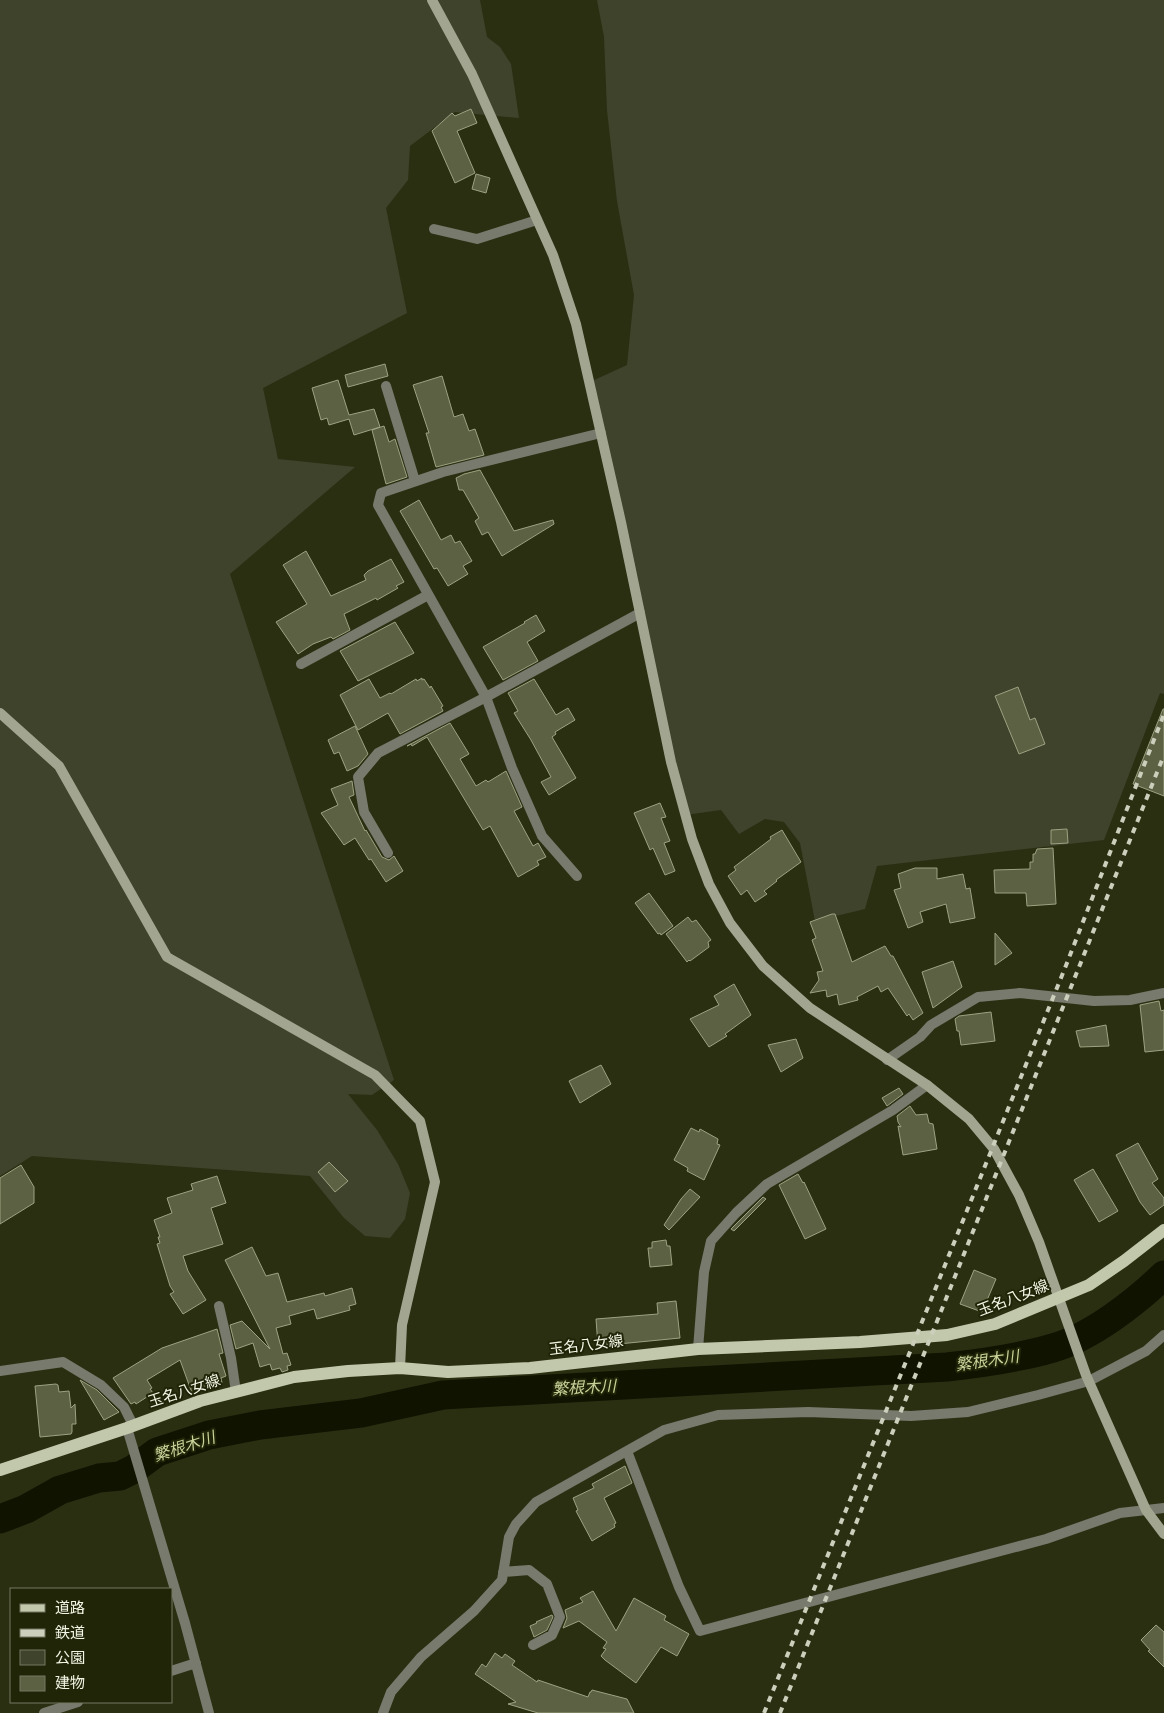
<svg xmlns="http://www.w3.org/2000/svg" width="1164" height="1713" viewBox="0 0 1164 1713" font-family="Barlow,'Noto Sans JP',sans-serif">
	<rect width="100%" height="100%" fill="#2b2f12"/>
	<!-- green -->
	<path fill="#3f432c" d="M0,0H480L487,37L500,47L511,64L519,118L455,112L410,146L408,180L386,208L407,313L263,388L278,459L355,467L230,574L394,1080L372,1095L348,1094L377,1130L398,1164L410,1193L405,1219L390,1238L365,1236L344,1218L310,1176L32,1156L0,1176Z
		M597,0H1164V694L1160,693L1104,840L877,866L865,909L815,921L800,843L784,822L765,819L739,834L721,810L685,815L590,382L627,365L634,295L617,201L607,110L604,37Z"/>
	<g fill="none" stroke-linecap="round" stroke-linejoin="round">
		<!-- river -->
		<path stroke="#101300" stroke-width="29" d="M0,1519L26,1509L60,1490L99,1478L120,1476L134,1469L157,1452L209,1435L260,1425L361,1413L443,1395L947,1367C983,1363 1019,1358 1053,1348C1091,1337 1135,1303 1164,1275"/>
	</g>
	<!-- building -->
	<path fill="#5c6143" stroke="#9ca282" d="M471,109L477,123L457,131L475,173L455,183L432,131L452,113L455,116Z
		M476,174L490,178L486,193L472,189Z
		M385,364L388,376L348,387L345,375Z
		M442,376L454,417L463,414L469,431L475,429L484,455L436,467L426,433H429L413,385Z
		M338,380L349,415L374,409L380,427L354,435L349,419L329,425L327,418L321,420L312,388Z
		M384,426L389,442L395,439L407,477L386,484L372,430Z
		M480,470L514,531L553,520L554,524L502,556L488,532L482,535L475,521L479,518L463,490H459L456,478L464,474Z
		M419,500L441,540L451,535L455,543L460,541L472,561L463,566L468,574L448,586L437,568L434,569L400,511Z
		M306,551L331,596L366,580L364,575L368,571L391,559L404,582L396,586L398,588L377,600L376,598L344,614L350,630L333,639L331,637L313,644L298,654L276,622L307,604L283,565Z
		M536,615L545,631L527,642L538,661L503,680L483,647L525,623L524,622Z
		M395,622L414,653L358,681L340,651Z
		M422,678V680L424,679L430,688L431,686L443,706L441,707L443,711L400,734L388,713L358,730L340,695L369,679L380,698L390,693L391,694L416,679L417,681Z
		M534,679L556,715L568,708L575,720L555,732L556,734L552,737L576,778L549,795L541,782L551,777L531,740L514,713L518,711L508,693Z
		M1018,687L1030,720L1035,718L1045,744L1019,754L995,696Z
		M1163,709H1164V796L1133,784Z
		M450,723L469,754L460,759L476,786L486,780L488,782L506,771L522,807L514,811L533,846L538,843L546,857L537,861L539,865L518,877L490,826L483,830L427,737L412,746L411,744L407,746Z
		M355,726L368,754L358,766L347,771L339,752L334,754L328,740Z
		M352,781L354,795L349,797L365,831L366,830L382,857L389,860L394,856L403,871L386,882L371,859L369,860L355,838L344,845L321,813L338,805L331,789Z
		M660,803L666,817L661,818L670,841L664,843L675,871L665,875L653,848L650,850L634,813Z
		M1067,829L1068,843L1051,844V830Z
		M782,830L801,862L776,880L777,881L764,891L767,894L755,902L747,890L741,895L728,876L736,870L734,867L771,839L770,837Z
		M1053,848L1056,904L1027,906L1026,893H995L994,870L1030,869V862H1033V854H1035L1037,849Z
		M915,868H937V879L963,874L966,889L970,888L975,918L950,923L946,904L920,912L923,922L908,928L894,890L901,888L898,874Z
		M649,893L673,926L661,935L660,933L658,934L635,903Z
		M832,914H835L852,962L885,946L891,956H893L923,1013L913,1020L909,1014L907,1016L888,988L881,992L878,986L857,997L858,1000L839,1005L837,994L827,997L826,990L810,993L819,980L817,972L823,971L812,940L816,938L810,922Z
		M688,917L692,922L696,920L711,940L708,942L709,947L690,961L689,960L687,962L666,934Z
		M995,933L1012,953L995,965Z
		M953,961L962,987L933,1008L922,972Z
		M734,984L751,1015L725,1034L727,1036L709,1047L690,1019L719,1005L714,996Z
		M1159,1001L1161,1011L1164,1010V1050L1145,1052L1140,1005Z
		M991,1012L995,1041L961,1045L959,1031H957L955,1019L959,1016Z
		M1106,1025L1109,1046L1080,1047L1076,1031Z
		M796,1039L803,1058L781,1072L768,1045Z
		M601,1065L611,1084L580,1103L569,1081Z
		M899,1088L903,1094L887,1106L882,1098Z
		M910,1106L916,1115L927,1114L929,1123L933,1124L937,1149L903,1155L898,1126L901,1127L898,1122L897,1116Z
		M691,1128L699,1132L700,1129L718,1139L717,1144L720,1145L704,1180L687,1171L688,1168L674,1160Z
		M1138,1143L1158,1179L1152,1183L1164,1198V1205L1150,1215L1140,1202L1116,1155Z
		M329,1162L348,1181L335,1192L318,1172Z
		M21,1165L34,1187V1203L0,1224V1178Z
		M1093,1169L1118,1211L1099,1222L1074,1180Z
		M798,1174L803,1183L804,1182L826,1229L805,1239L779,1185Z
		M217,1176L226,1203L211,1208L223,1244L183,1256L188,1271L206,1300L183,1314L170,1294L174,1292L170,1286L157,1244L160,1243L158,1237H160L154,1220L172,1213L167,1198L193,1190L191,1184Z
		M690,1189L700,1197L669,1230L664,1225L681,1199Z
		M763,1197L766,1199L734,1231L731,1229Z
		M666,1240L667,1246H670L672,1265L650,1267L648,1248H652V1242Z
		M252,1247L266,1276L278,1273L287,1302L324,1293L325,1296L352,1288L356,1304L349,1306L350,1310L317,1319L314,1309L289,1316L291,1324L276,1328L283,1354L287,1353L291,1365L287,1366L288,1370L282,1372L280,1368L272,1370L270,1364L260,1367L253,1343L236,1349L230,1325L242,1321L270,1349L225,1260Z
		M974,1270L996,1279L982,1312L960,1304Z
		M676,1301L680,1338L598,1346L596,1319L658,1314L657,1303Z
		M217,1329L223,1353L219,1354L226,1376L221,1378L222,1383L192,1393L180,1360L147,1380L152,1388L150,1389L153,1393L136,1404L135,1402L131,1404L113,1378L162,1348Z
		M80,1380L97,1390L119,1412L104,1420Z
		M56,1384L58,1385L59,1392L69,1391L71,1408L75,1404L76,1424H72V1432L71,1434L40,1437L35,1386Z
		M625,1466L632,1483L604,1498L616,1523L614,1524L615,1527L592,1541L576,1511L578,1510L573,1498L594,1488L592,1484Z
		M593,1591L616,1631L634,1598L666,1616L664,1620L689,1634L677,1656L661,1647L636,1683L605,1660L601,1656L606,1649L603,1648L607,1642L579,1621L563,1628L567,1618L565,1610L583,1602L580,1598Z
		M552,1615L553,1617L547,1630L534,1637L530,1626L537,1623L536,1622Z
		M1156,1625L1164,1632V1667L1148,1651L1150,1650L1141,1640Z
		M495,1653L502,1658L505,1654L515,1661L512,1665L537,1682L538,1680L588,1697L590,1692H591L592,1690L627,1699L634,1713H538L508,1704L516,1702L475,1674L482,1664L486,1667Z"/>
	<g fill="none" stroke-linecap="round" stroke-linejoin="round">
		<!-- street -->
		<path stroke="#777a6c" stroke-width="10" d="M434,229L477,239L537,220
			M386,386L415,481
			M601,433L443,472L381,493L378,505L486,697L640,613
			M301,664L428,595
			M388,853L364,812L358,777L378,753L486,697L512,768L542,836L577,876
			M887,1060L920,1037L931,1025L978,997L1020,993L1094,1001L1130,1000L1164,993
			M219,1306L231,1358L236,1392
			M698,1349L704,1272L711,1241L736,1213L767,1184L893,1110L927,1085
			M0,1371L63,1362L101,1385L124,1407L133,1425
			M127,1428L185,1623L209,1713
			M627,1451L679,1587L700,1631L1046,1539L1120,1513L1164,1508
			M503,1572L529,1570L547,1584L560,1617L552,1635L533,1645
			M171,1671L196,1663
			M44,1713L78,1702
			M383,1713L391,1692L421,1657L474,1611L502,1580L509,1537L516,1524L536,1502L664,1430L718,1415L808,1412L911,1416L968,1412L1038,1395L1089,1381L1146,1351L1164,1335"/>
		<!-- secondary -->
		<path stroke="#a2a690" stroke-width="10" d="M432,0L472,74L553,255L576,324L621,522L671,762L692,839L709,884L730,923L763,966L810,1008L927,1085L969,1119L994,1149L1019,1195L1039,1242L1086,1375L1146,1510L1164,1534
			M0,713L59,766L167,957L375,1075L420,1121L435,1182L402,1325L400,1368"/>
		<!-- primary -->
		<path stroke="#c2c8ac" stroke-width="12" d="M0,1470L127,1428L200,1401L294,1377L348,1371L400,1368L448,1372L530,1368L698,1349L860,1342L947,1335L995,1324L1089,1285L1124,1261L1164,1230"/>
		<!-- rail -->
		<path stroke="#cbcfbb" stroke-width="4" stroke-dasharray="6 6" stroke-linecap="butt" d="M764,1713L1065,968L1164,714
			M780,1713L1164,755"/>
	</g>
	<g text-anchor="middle" stroke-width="4" stroke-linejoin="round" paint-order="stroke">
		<!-- street labels -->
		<g font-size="15" fill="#f2f5e4" stroke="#212508">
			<text transform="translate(1013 1298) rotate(-21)" y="5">玉名八女線</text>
			<text transform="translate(586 1345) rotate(-7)" y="5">玉名八女線</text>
			<text transform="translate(184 1391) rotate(-18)" y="5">玉名八女線</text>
		</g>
		<!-- water labels -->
		<g font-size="16" font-style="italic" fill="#c8d299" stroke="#212508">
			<text transform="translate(987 1360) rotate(-8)" y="6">繁根木川</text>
			<text transform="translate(584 1387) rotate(-3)" y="6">繁根木川</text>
			<text transform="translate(184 1446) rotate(-18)" y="6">繁根木川</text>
		</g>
	</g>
	<!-- legend -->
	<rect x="10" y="1588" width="162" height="115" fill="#212508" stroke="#757860"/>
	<rect x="20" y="1604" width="25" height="8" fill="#c2c8ac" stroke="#757860"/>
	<text x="55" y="1613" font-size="15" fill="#f2f5e4">道路</text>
	<rect x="20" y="1629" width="25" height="8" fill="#cbcfbb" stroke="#757860"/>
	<text x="55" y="1638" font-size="15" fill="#f2f5e4">鉄道</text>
	<rect x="20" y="1650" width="25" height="15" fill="#3f432c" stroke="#757860"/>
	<text x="55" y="1663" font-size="15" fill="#f2f5e4">公園</text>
	<rect x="20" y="1676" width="25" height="15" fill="#5c6143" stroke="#757860"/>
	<text x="55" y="1688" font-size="15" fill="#f2f5e4">建物</text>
</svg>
